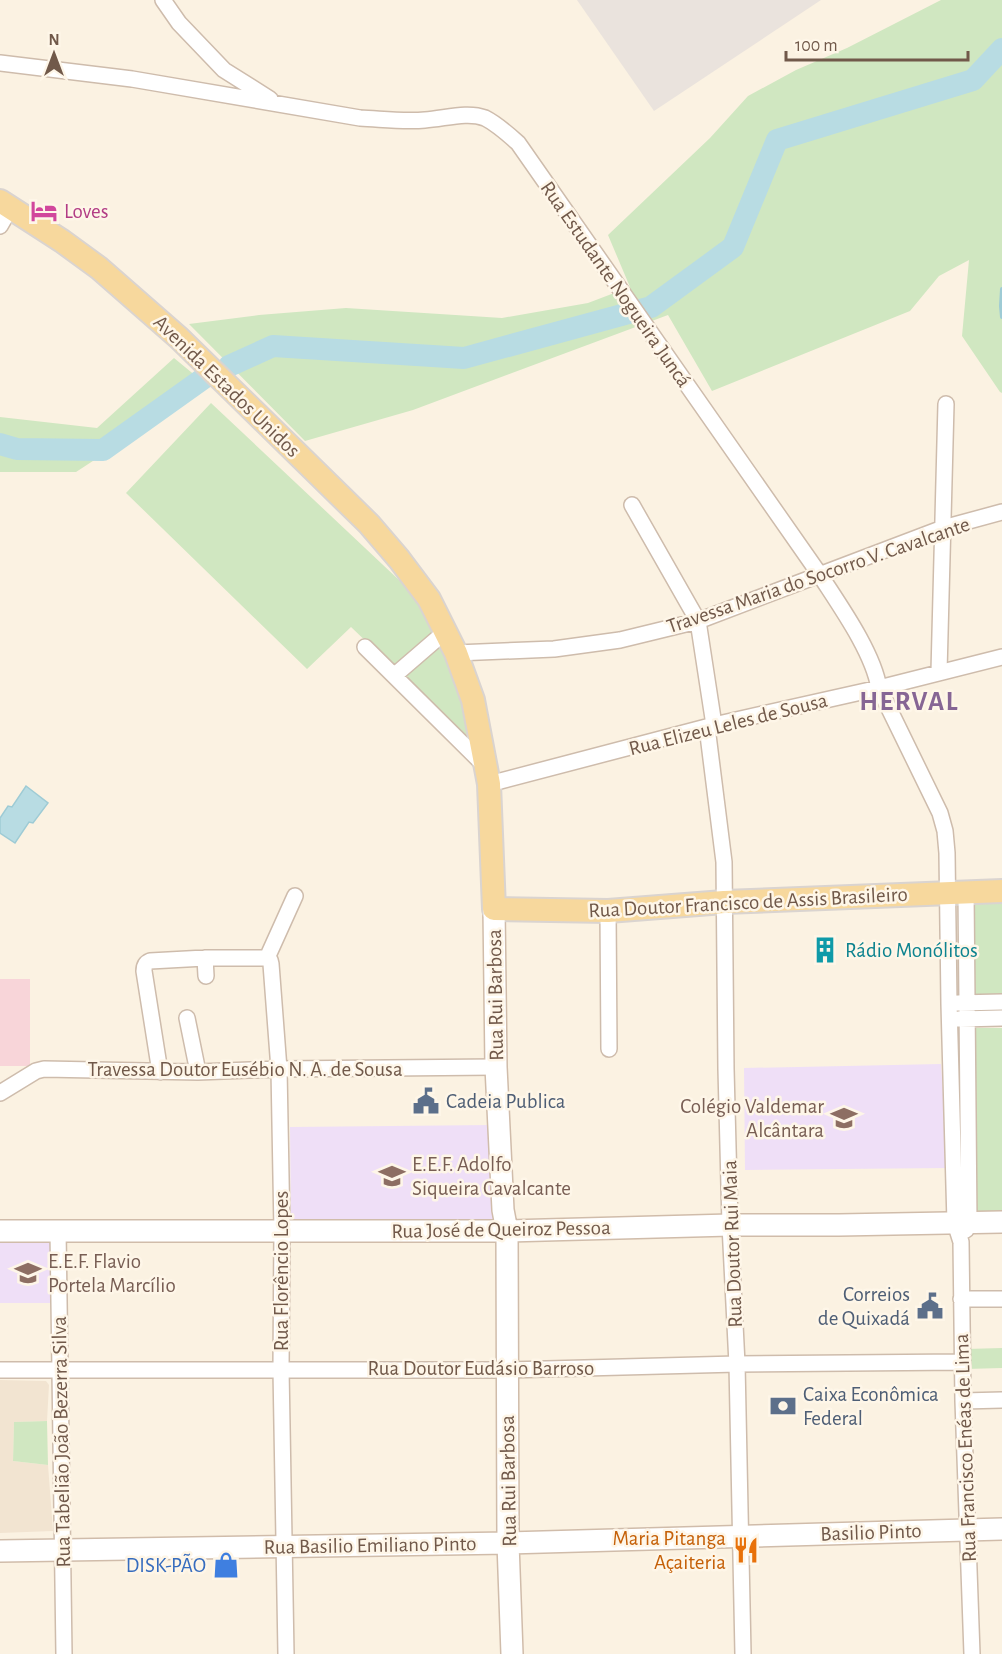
<svg xmlns="http://www.w3.org/2000/svg" width="1002" height="1654" viewBox="0 0 1002 1654" font-family="'Alegreya Sans',sans-serif">
	<rect width="100%" height="100%" fill="#fbf2e2"/>
	<!-- residential -->
	<path fill="#f2e4d1" d="M0,1380L46,1381L49,1385L47,1421L14,1422L13,1461L48,1465L53,1531L0,1533Z"/>
	<!-- industrial -->
	<path fill="#eae3dd" d="M577,0H821L654,111Z"/>
	<!-- education -->
	<path fill="#efdff7" d="M941,1064L948,1168L745,1170L744,1068Z
		M493,1125L495,1225L291,1227L290,1127Z
		M0,1243H56L57,1303H0Z"/>
	<!-- medical -->
	<path fill="#f8d5d9" d="M0,979H30V1066H0Z"/>
	<!-- green -->
	<path fill="#d0e7c1" d="M941,0H1002V393L1000,392L962,336L969,260L939,276L910,311L712,391L668,315L413,410L305,441L189,324L259,315L346,308L502,318L588,303L630,287L608,235L710,138L748,96L796,70L847,48Z
		M174,358L208,386L76,472H0V417L97,428Z
		M211,403L399,580L402,576L440,631L395,669L351,627L307,669L126,493Z
		M443,643L468,702L476,747L406,676Z
		M973,899H1002V995L974,996Z
		M972,1028H1002V1212L976,1213Z
		M1002,1348V1368L966,1369V1349Z
		M47,1421L48,1465L13,1461L14,1422Z"/>
	<!-- water -->
	<path fill="#b8dce3" stroke="#9ecbd5" stroke-width="1.5" d="M26,786L48,803L33,823L29,822L15,843L0,833V818L8,806L12,807Z"/>
	<g fill="none" stroke-linecap="round" stroke-linejoin="round">
		<!-- stream -->
		<path stroke="#9ecbd5" stroke-width="4" d="M1002,289L1001,306L1002,317"/>
		<!-- river -->
		<path stroke="#b8dce3" stroke-width="22" d="M229,366L273,346L464,358L651,307L733,247L777,140L973,80L1002,49
			M0,444L17,449L103,450L204,378"/>
		<!-- street casing -->
		<g stroke="#cebcac" stroke-width="18">
			<path id="street" d="M163,0L179,23L224,70L270,99
				M0,63L132,79L360,118C382,119 403,122 425,120C444,119 467,111 485,118C497,124 508,134 518,143L820,575C840,606 873,652 879,688L940,813L945,831L947,853L949,1004L955,1223L961,1242L963,1401L972,1654
				M0,226L11,207
				M632,505L698,621L714,725
				M365,647L480,761L486,764
				M456,653L554,649L620,640L698,621L943,528L1002,512
				M939,672L946,404
				M395,675L446,631
				M707,727L724,862L726,1069L730,1225L737,1364L743,1654
				M489,784L714,725L879,688L1002,657
				M966,892L969,1223L966,1230
				M608,911L609,1049
				M205,958L206,976
				M958,1003L1002,1002
				M187,1018L198,1072
				M959,1019L1002,1018
				M160,1072L144,971C144,966 145,963 150,961L205,958H267
				M0,1093L36,1071L44,1069L198,1072L279,1069L496,1067
				M58,1230L64,1654
				M961,1299H1002
				M0,1370H507L737,1364L962,1362
				M963,1401L1002,1400
				M286,1654L281,1369L282,1231L279,1069L271,964L270,960L267,958L295,896"/>
		</g>
		<!-- secondary casing -->
		<g stroke="#d0bcaa" stroke-width="24">
			<path id="secondary" d="M494,909L496,1067L503,1210L507,1231L508,1543L512,1654
				M0,1231H507L730,1225H839L1002,1222
				M0,1551L508,1543L1002,1529"/>
		</g>
		<!-- primary casing -->
		<g stroke="#dad4d0" stroke-width="26">
			<path id="primary" d="M0,201L62,241L99,268L179,338L369,524L399,559L429,599L456,653L473,700L489,784L494,909L608,911L724,902L1002,891"/>
		</g>
		<!-- street -->
		<use href="#street" stroke="#fff" stroke-width="15"/>
		<!-- secondary -->
		<use href="#secondary" stroke="#fff" stroke-width="21"/>
		<!-- primary -->
		<use href="#primary" stroke="#f7d89d" stroke-width="22"/>
	</g>
	<!-- icons -->
	<defs>
		<g id="hotel-bare" transform="scale(2.07)"><path d="M-6-4.5h1.5V1H6V5H4.5V3h-9V5H-6ZM-4 0a1.8 1.8 0 1 1 3.6 0ZM.5 0V-2.5h3Q6-2.5 6 0Z" fill="#d1479c" stroke="#fef6e8" stroke-width="2.5" paint-order="stroke"/></g>
		<g id="building-bare" transform="scale(2.07)"><path d="M-4-6H4V6H1V3H-1V6H-4ZM-2.5-4.3h1.7v1.8h-1.7ZM.8-4.3h1.7v1.8H.8ZM-2.5-1h1.7V.8h-1.7ZM.8-1h1.7V.8H.8Z" fill="#0f9aa8" stroke="#fef6e8" stroke-width="2.5" paint-order="stroke"/></g>
		<g id="civic-bare" transform="scale(2.07)"><path d="M-.6-6.5H3V-4.5H.6V-3L4-1V1h2V6H-6V1h2V-1L-.6-3ZM-1.2 2.5V6h2.4V2.5Z" fill="#5c6f8a" stroke="#fef6e8" stroke-width="2.5" paint-order="stroke"/></g>
		<g id="school-bare" transform="scale(2.07)"><path d="M0-5L7-2L0 1L-7-2ZM-4 1L0 2.5L4 1V4Q0 6-4 4Z" fill="#8d6e63" stroke="#fef6e8" stroke-width="2.5" paint-order="stroke"/></g>
		<g id="bank-bare" transform="scale(2.07)"><path d="M-6-4H6V4H-6ZM0-2.3a2.3 2.3 0 1 0 0 4.6a2.3 2.3 0 1 0 0-4.6Z" fill="#5c6f8a" stroke="#fef6e8" stroke-width="2.5" paint-order="stroke"/></g>
		<g id="restaurant-bare" transform="scale(2.07)"><path d="M-5-6h1v4h1v-4h1v4h1v-4h1v5L-1.5 .5V6h-2V.5L-5-1ZM5-6V6H3V1.5H1.5Q1.5-4 5-6Z" fill="#e8710a" stroke="#fef6e8" stroke-width="2.5" paint-order="stroke"/></g>
		<g id="shop-bare" transform="scale(2.07)"><path d="M-5-2.5h2.3a2.7 3.5 0 0 1 5.4 0H5L5.5 6h-11ZM-1.5-2.5h3a1.5 2.3 0 0 0-3 0Z" fill="#3f7fe0" stroke="#fef6e8" stroke-width="2.5" paint-order="stroke"/></g>
	</defs>
	<g fill-rule="evenodd">
		<use href="#hotel-bare" x="44" y="211"/>
		<use href="#building-bare" x="825" y="950"/>
		<use href="#civic-bare" x="426" y="1101"/>
		<use href="#school-bare" x="844" y="1118"/>
		<use href="#school-bare" x="392" y="1176"/>
		<use href="#school-bare" x="28" y="1273"/>
		<use href="#civic-bare" x="930" y="1306"/>
		<use href="#bank-bare" x="783" y="1406"/>
		<use href="#restaurant-bare" x="746" y="1550"/>
		<use href="#shop-bare" x="226" y="1565"/>
	</g>
	<g text-anchor="middle" stroke-width="5" stroke-linejoin="round" paint-order="stroke">
		<!-- hotel labels -->
		<g font-size="21" fill="#b23c85" stroke="#fef6e8" text-anchor="start">
			<text x="64" y="218">Loves</text>
		</g>
		<!-- street labels -->
		<g font-size="21" fill="#71594a" stroke="#fef6e8">
			<text transform="translate(616 284) rotate(55)" y="7">Rua Estudante Nogueira Juncá</text>
			<text transform="translate(227 386) rotate(44)" y="7">Avenida Estados Unidos</text>
			<text transform="translate(818 575) rotate(-19)" y="7">Travessa Maria do Socorro V. Cavalcante</text>
			<text transform="translate(728 724) rotate(-14)" y="7">Rua Elizeu Leles de Sousa</text>
			<text transform="translate(748 902) rotate(-3)" y="7">Rua Doutor Francisco de Assis Brasileiro</text>
			<text transform="translate(495 995) rotate(-91)" y="7">Rua Rui Barbosa</text>
			<text x="245" y="1076">Travessa Doutor Eusébio N. A. de Sousa</text>
			<text transform="translate(501 1229) rotate(-1)" y="7">Rua José de Queiroz Pessoa</text>
			<text transform="translate(732 1244) rotate(-92)" y="7">Rua Doutor Rui Maia</text>
			<text transform="translate(281 1271) rotate(-90)" y="7">Rua Florêncio Lopes</text>
			<text x="481" y="1375">Rua Doutor Eudásio Barroso</text>
			<text transform="translate(61 1442) rotate(-91)" y="7">Rua Tabelião João Bezerra Silva</text>
			<text transform="translate(965 1448) rotate(-92)" y="7">Rua Francisco Enéas de Lima</text>
			<text transform="translate(508 1481) rotate(-91)" y="7">Rua Rui Barbosa</text>
			<text transform="translate(871 1532) rotate(-2)" y="7">Basilio Pinto</text>
			<text transform="translate(370 1545) rotate(-1)" y="7">Rua Basilio Emiliano Pinto</text>
		</g>
		<!-- culture labels -->
		<g font-size="21" fill="#0d838f" stroke="#fef6e8" text-anchor="start">
			<text x="845" y="957">Rádio Monólitos</text>
		</g>
		<!-- service labels -->
		<g font-size="21" fill="#4e5e75" stroke="#fef6e8" text-anchor="start">
			<text x="446" y="1108">Cadeia Publica</text>
			<text x="910" y="1301" text-anchor="end">Correios<tspan x="910" dy="24">de Quixadá</tspan></text>
			<text x="803" y="1401">Caixa Econômica<tspan x="803" dy="24">Federal</tspan></text>
		</g>
		<!-- education labels -->
		<g font-size="21" fill="#785e54" stroke="#fef6e8" text-anchor="start">
			<text x="824" y="1113" text-anchor="end">Colégio Valdemar<tspan x="824" dy="24">Alcântara</tspan></text>
			<text x="412" y="1171">E.E.F. Adolfo<tspan x="412" dy="24">Siqueira Cavalcante</tspan></text>
			<text x="48" y="1268">E.E.F. Flavio<tspan x="48" dy="24">Portela Marcílio</tspan></text>
		</g>
		<!-- food labels -->
		<g font-size="21" fill="#c56008" stroke="#fef6e8" text-anchor="end">
			<text x="726" y="1545">Maria Pitanga<tspan x="726" dy="24">Açaiteria</tspan></text>
		</g>
		<!-- shop labels -->
		<g font-size="21" fill="#366cbe" stroke="#fef6e8" text-anchor="end">
			<text x="206" y="1572">DISK-PÃO</text>
		</g>
		<!-- district labels -->
		<g font-size="27" font-weight="bold" letter-spacing="1.5" fill="#866594" stroke="#fef6e8">
			<text x="909" y="710">HERVAL</text>
		</g>
	</g>
	<!-- north arrow -->
	<g transform="translate(54 54)" stroke="#fef6e8" stroke-width="4.5" paint-order="stroke">
	<path d="M0-4.5L10 22L0 15L-10 22Z" fill="#71594a"/>
	<text y="-9" font-size="16" font-weight="bold" text-anchor="middle" fill="#71594a">N</text>
	</g>
	<!-- scale -->
	<path d="M786 51v9h182v-9" fill="none" stroke="#71594a" stroke-width="3"/>
	<text x="795" y="51" font-size="18" fill="#71594a" stroke="#fef6e8" stroke-width="4.5" paint-order="stroke">100 m</text>
</svg>
